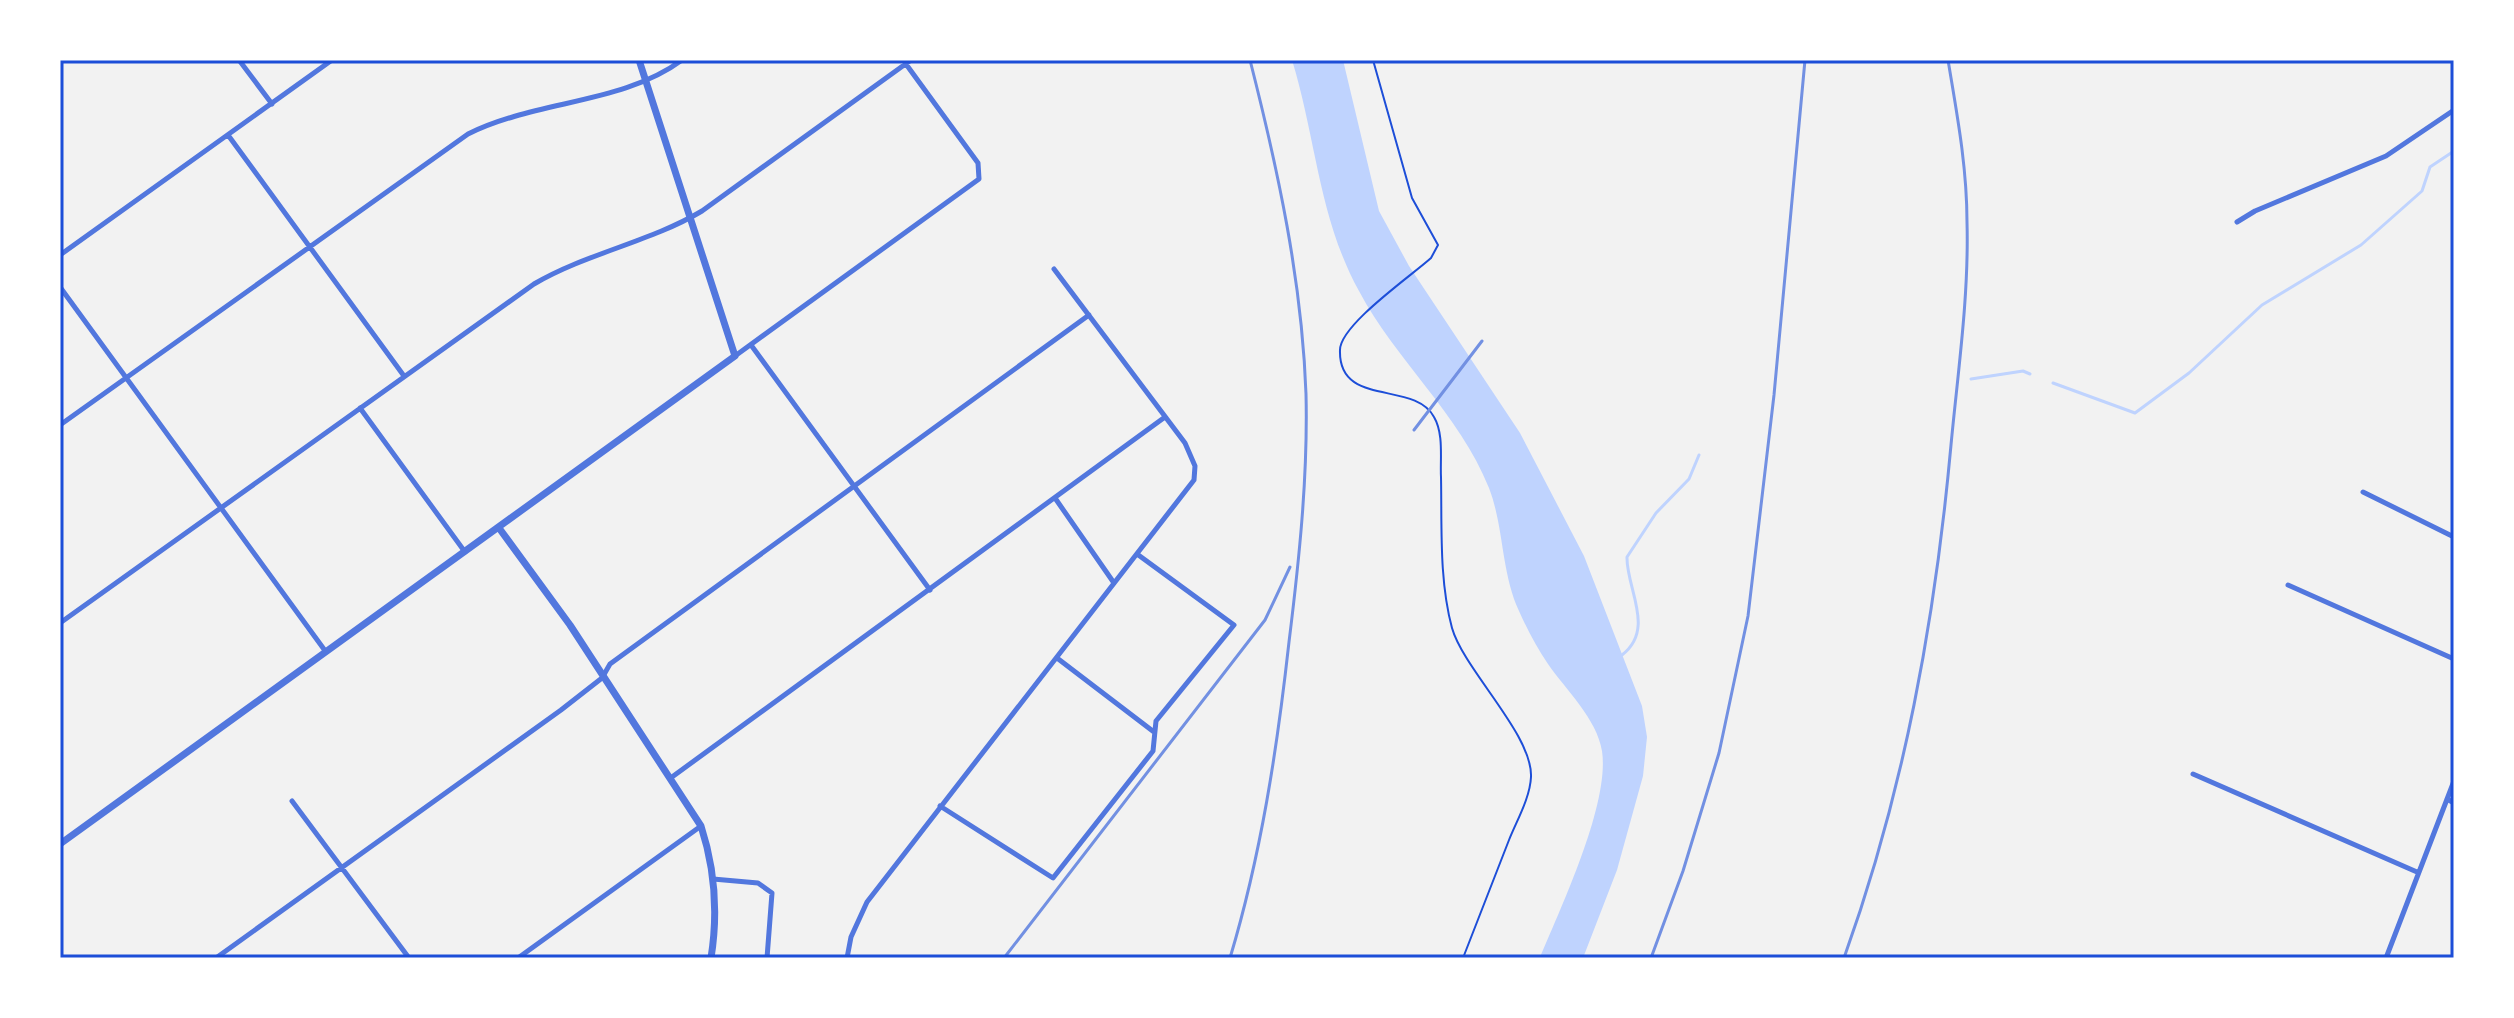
<svg xmlns="http://www.w3.org/2000/svg" width="2514" height="1018" viewBox="0 0 2514 1018" font-family="'PT Sans',sans-serif">
	<rect width="100%" height="100%" fill="#f2f2f2"/>
	<!-- water -->
	<path fill="#bfd3fe" d="M1292,60H1343L1379,211L1409,266L1520,433L1584,556L1642,706L1647,737L1643,776L1617,870L1583,958H1540C1561,907 1610,804 1602,751C1597,719 1566,690 1548,664C1537,648 1527,629 1519,611C1501,572 1504,527 1489,488C1459,413 1396,361 1359,291C1319,219 1316,138 1292,60Z"/>
	<g fill="none" stroke-linecap="round" stroke-linejoin="round">
		<!-- stream -->
		<path stroke="#bfd3fe" stroke-width="3" d="M1971,379L2023,371L2030,374
			M2053,383L2135,413L2189,373L2262,305L2361,245L2422,191L2430,167L2454,151
			M1622,655C1656,629 1626,588 1627,557L1656,513L1689,479L1699,455"/>
		<!-- path -->
		<path stroke="#1d4ed8" stroke-width="2" d="M1373,60L1412,198L1438,245L1431,258C1411,276 1340,325 1340,350C1338,408 1414,380 1434,417C1444,434 1440,459 1441,477C1442,526 1439,580 1452,628C1464,670 1533,735 1531,777C1530,798 1517,820 1509,840C1494,879 1478,919 1463,958"/>
		<!-- minor -->
		<path stroke="#5277de" stroke-width="5" d="M239,60L272,104
			M228,135L404,376
			M2237,222L2255,211L2386,156L2454,110
			M60,255L332,60
			M60,287L326,652
			M751,345L930,590
			M735,356L979,179L978,163L903,60
			M360,408L465,552
			M60,425L468,134C536,100 623,104 682,60
			M2363,492L2454,537
			M1055,498L1114,583
			M2288,585L2454,659
			M60,623L534,284C587,253 650,242 702,211L911,60
			M1057,658L1154,732
			M2193,774L2417,872
			M672,777L1165,417
			M2447,799L2454,803
			M292,801L409,958
			M940,806L1053,878L1153,751L1156,721L1234,625L1137,554
			M713,879L758,883L772,893L767,958
			M216,958L561,710L602,678L610,664L1089,315
			M518,958L701,826
			M847,958L851,937L867,902L1194,480L1195,466L1185,443L1054,269
			M2386,958L2454,781"/>
		<!-- tertiary -->
		<path stroke="#5277de" stroke-width="7" d="M499,528L570,625L701,826C715,869 718,914 711,958
			M60,844L735,356L639,60"/>
		<!-- rail -->
		<path stroke="#7290e2" stroke-width="3" d="M1414,430L1482,341
			M1004,958L1265,620L1290,567
			M1230,958C1261,855 1277,750 1289,642C1299,561 1308,477 1306,394C1302,281 1278,170 1250,60
			M1651,958L1683,871L1719,753L1748,616L1774,395L1805,60
			M1844,958C1904,791 1935,621 1951,445C1958,371 1969,296 1967,222C1967,167 1957,114 1948,60"/>
	</g>
	<!-- border -->
	<rect width="2514" height="1018" fill="none" stroke="#ffffff" stroke-width="124"/>
	<rect x="62" y="62" width="2390" height="894" fill="none" stroke="#1d4ed8" stroke-width="3"/>
</svg>
